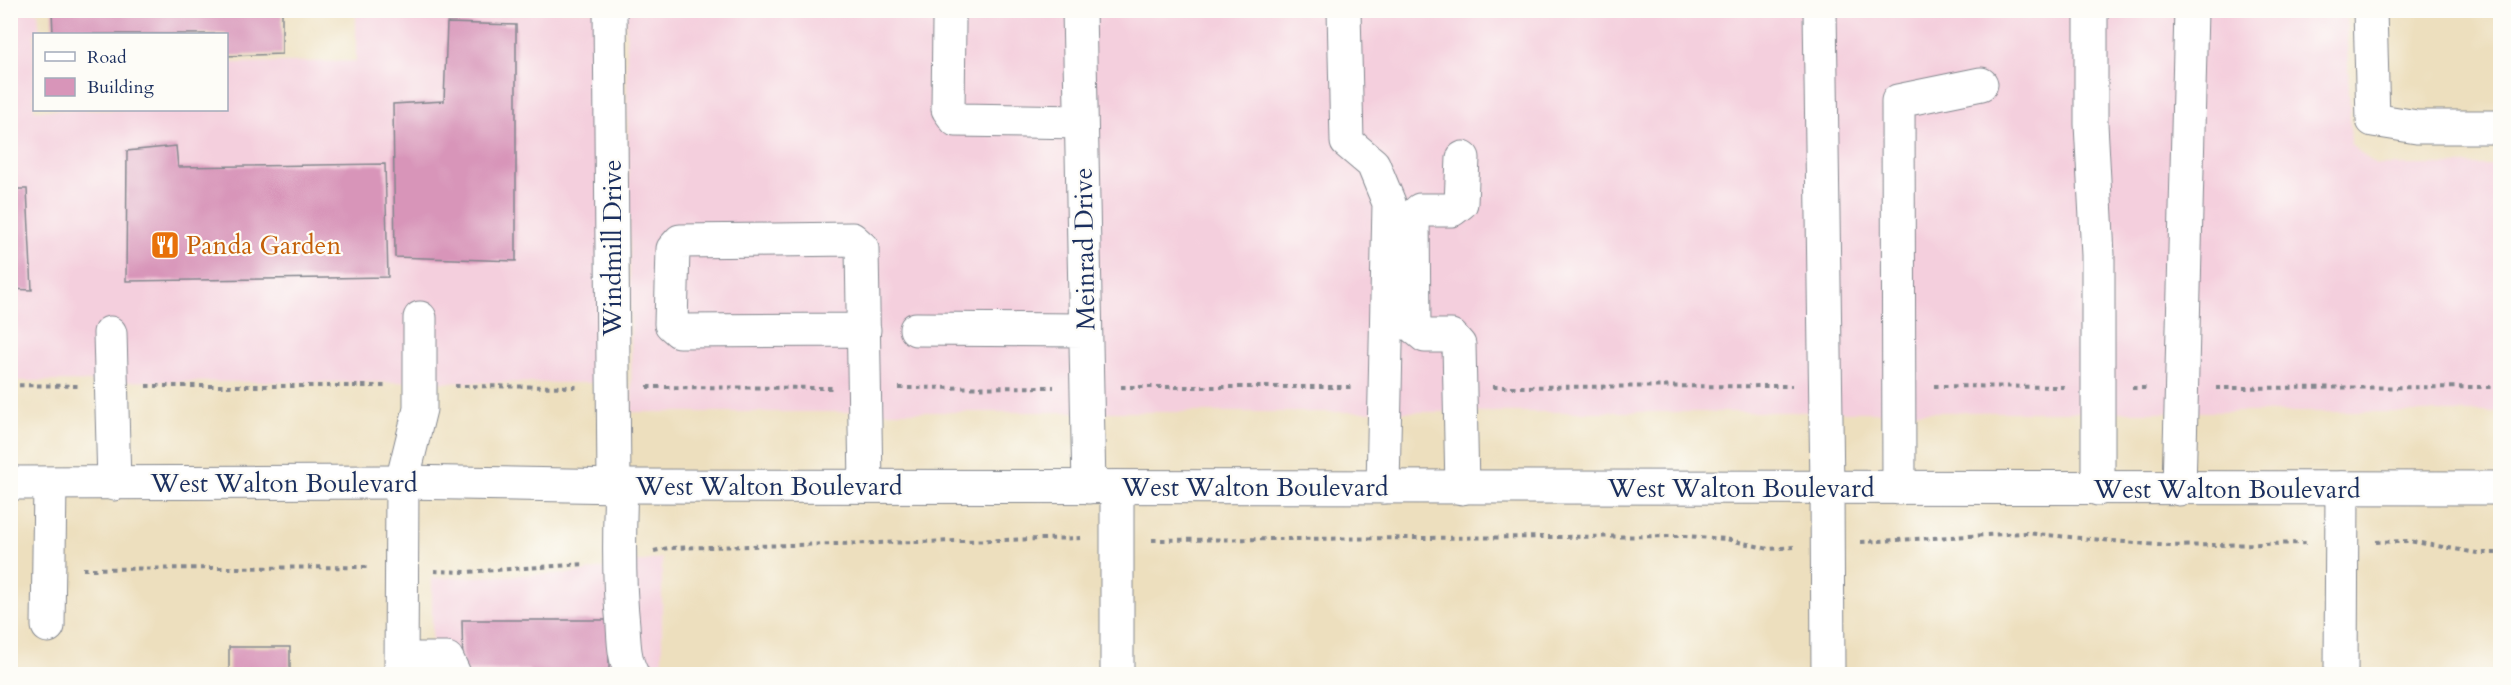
<svg xmlns="http://www.w3.org/2000/svg" width="2511" height="685" viewBox="0 0 2511 685" font-family="Cardo,serif">
	<rect width="100%" height="100%" fill="#fdfcf7"/>
	<filter id="ink" filterUnits="userSpaceOnUse"><feTurbulence type="fractalNoise" baseFrequency=".0167" numOctaves="2"/><feDisplacementMap in="SourceGraphic" scale="12" xChannelSelector="R" yChannelSelector="G"/><feConvolveMatrix kernelMatrix="1 2 1 2 8 2 1 2 1" color-interpolation-filters="sRGB"/></filter>
	<filter id="wash" filterUnits="userSpaceOnUse"><feTurbulence type="fractalNoise" baseFrequency=".008" numOctaves="4" result="noise"/><feDisplacementMap in="SourceGraphic" scale="24" xChannelSelector="R" yChannelSelector="G"/><feGaussianBlur stdDeviation="1.35" result="paint"/><feColorMatrix in="noise" values="0 0 0 0 0 0 0 0 0 0 0 0 0 0 0 0 0 1.4 0 .05"/><feComposite in="paint" operator="in"/></filter>
	<g filter="url(#wash)">
		<rect width="100%" height="100%" fill="#eddfbe"/>
		<!-- built -->
		<path fill="#f4cfdd" d="M889,10L2346,11L2351,145L2376,165H2500V412H632L626,12L888,14Z
			M11,11L38,12L40,34H34V110H226L227,63L356,61V11H598L606,383L11,381Z
			M662,558V674H432V578L575,573Z"/>
		<g id="blocks">
			<!-- building -->
			<path fill="#d895b9" d="M52,10H282V54L226,56V34H53Z
				M447,23L516,25V261L395,257L393,104L444,101Z
				M176,146L178,167L385,164L388,277L126,281L127,151Z
				M10,189H27L32,290L10,289Z
				M462,620H609V674H529V670L463,671Z
				M229,647H290V674H229Z"/>
		</g>
	</g>
	<g filter="url(#ink)">
		<use href="#blocks" fill-opacity="0" stroke="#84878e" stroke-width="1.5"/>
		<g fill="none" stroke-linecap="round" stroke-linejoin="round">
			<!-- minor casing -->
			<g stroke="#84878e" stroke-width="35">
				<path id="minor" d="M610,10L614,485
					M1079,10L1089,487
					M1344,10L1347,142L1373,164L1389,203L1383,487
					M1820,10L1827,488L1828,674
					M2091,10V124L2098,255V489
					M2370,10L2373,120L2417,127H2500
					M949,22L948,109L956,120L1081,122
					M916,329L1085,330
					M864,330L679,331L671,324L673,249L680,241L852,239L862,248L866,486
					M110,333L114,484
					M621,486C619,533 618,578 623,625C624,642 624,659 632,674
					M1117,487V674
					M1462,488L1459,345L1451,336H1425L1414,327L1413,217L1420,210H1452L1461,203L1463,158
					M1899,488L1898,101L1981,84
					M2179,489L2191,10
					M48,626L50,484
					M401,659H447L454,674
					M401,674L402,482L420,409V318
					M2341,674L2342,488"/>
			</g>
			<!-- major casing -->
			<g stroke="#84878e" stroke-width="35">
				<path id="major" d="M10,483L402,482L621,486L2500,488"/>
			</g>
			<!-- path -->
			<path stroke="#84878e" stroke-width="4" stroke-dasharray="4.5 4.5" stroke-linecap="butt" d="M10,385L79,386
				M146,386H385
				M455,386L580,387
				M1934,386L2065,387
				M647,387L832,388
				M1121,387H1351
				M1493,387L1792,386
				M899,388L1054,387
				M2132,388H2149
				M2216,388L2500,387
				M1152,540L1685,536L1726,539L1769,549L1794,547
				M1861,542L2025,533L2169,546L2309,543
				M2376,542L2409,541L2477,553H2500
				M654,551L668,548L1084,538
				M83,569L367,567
				M434,571L466,572L585,564"/>
			<!-- minor -->
			<use href="#minor" stroke="#fff" stroke-width="33"/>
			<!-- major -->
			<use href="#major" stroke="#fff" stroke-width="33"/>
		</g>
	</g>
	<!-- icons -->
	<defs>
		<g id="restaurant-square" transform="scale(1.5)"><rect x="-9" y="-9" width="18" height="18" rx="4" fill="#e8710a" stroke="#fdfcf7"/><path d="M-5-6h1v4h1v-4h1v4h1v-4h1v5L-1.5 .5V6h-2V.5L-5-1ZM5-6V6H3V1.5H1.5Q1.5-4 5-6Z" fill="#fff"/></g>
	</defs>
	<g fill-rule="evenodd">
		<use href="#restaurant-square" x="165" y="245"/>
	</g>
	<g text-anchor="middle" stroke-width="4.5" stroke-linejoin="round" paint-order="stroke">
		<!-- food labels -->
		<g font-size="26" fill="#c56008" stroke="#fdfcf7" text-anchor="start">
			<text x="186" y="254">Panda Garden</text>
		</g>
		<!-- street labels -->
		<g font-size="26" fill="#1b2f5e" stroke="#fdfcf7">
			<text transform="translate(612 248) rotate(-90)" y="9">Windmill Drive</text>
			<text transform="translate(1084 249) rotate(-91)" y="9">Meinrad Drive</text>
			<text x="284" y="492">West Walton Boulevard</text>
			<text x="769" y="495">West Walton Boulevard</text>
			<text x="1255" y="496">West Walton Boulevard</text>
			<text x="1741" y="497">West Walton Boulevard</text>
			<text x="2227" y="498">West Walton Boulevard</text>
		</g>
	</g>
	<!-- margin -->
	<rect width="2511" height="685" fill="none" stroke="#fdfcf7" stroke-width="36"/>
	<!-- legend -->
	<rect x="33" y="33" width="195" height="78" fill="#fdfcf7" stroke="#a3aaba" stroke-width="1.5"/>
	<rect x="45" y="52" width="30" height="9" fill="#ffffff" stroke="#a3aaba" stroke-width="1.5"/>
	<text x="87" y="63" font-size="18" fill="#1b2f5e">Road</text>
	<rect x="45" y="78" width="30" height="18" fill="#d895b9" stroke="#a3aaba" stroke-width="1.5"/>
	<text x="87" y="93" font-size="18" fill="#1b2f5e">Building</text>
</svg>
